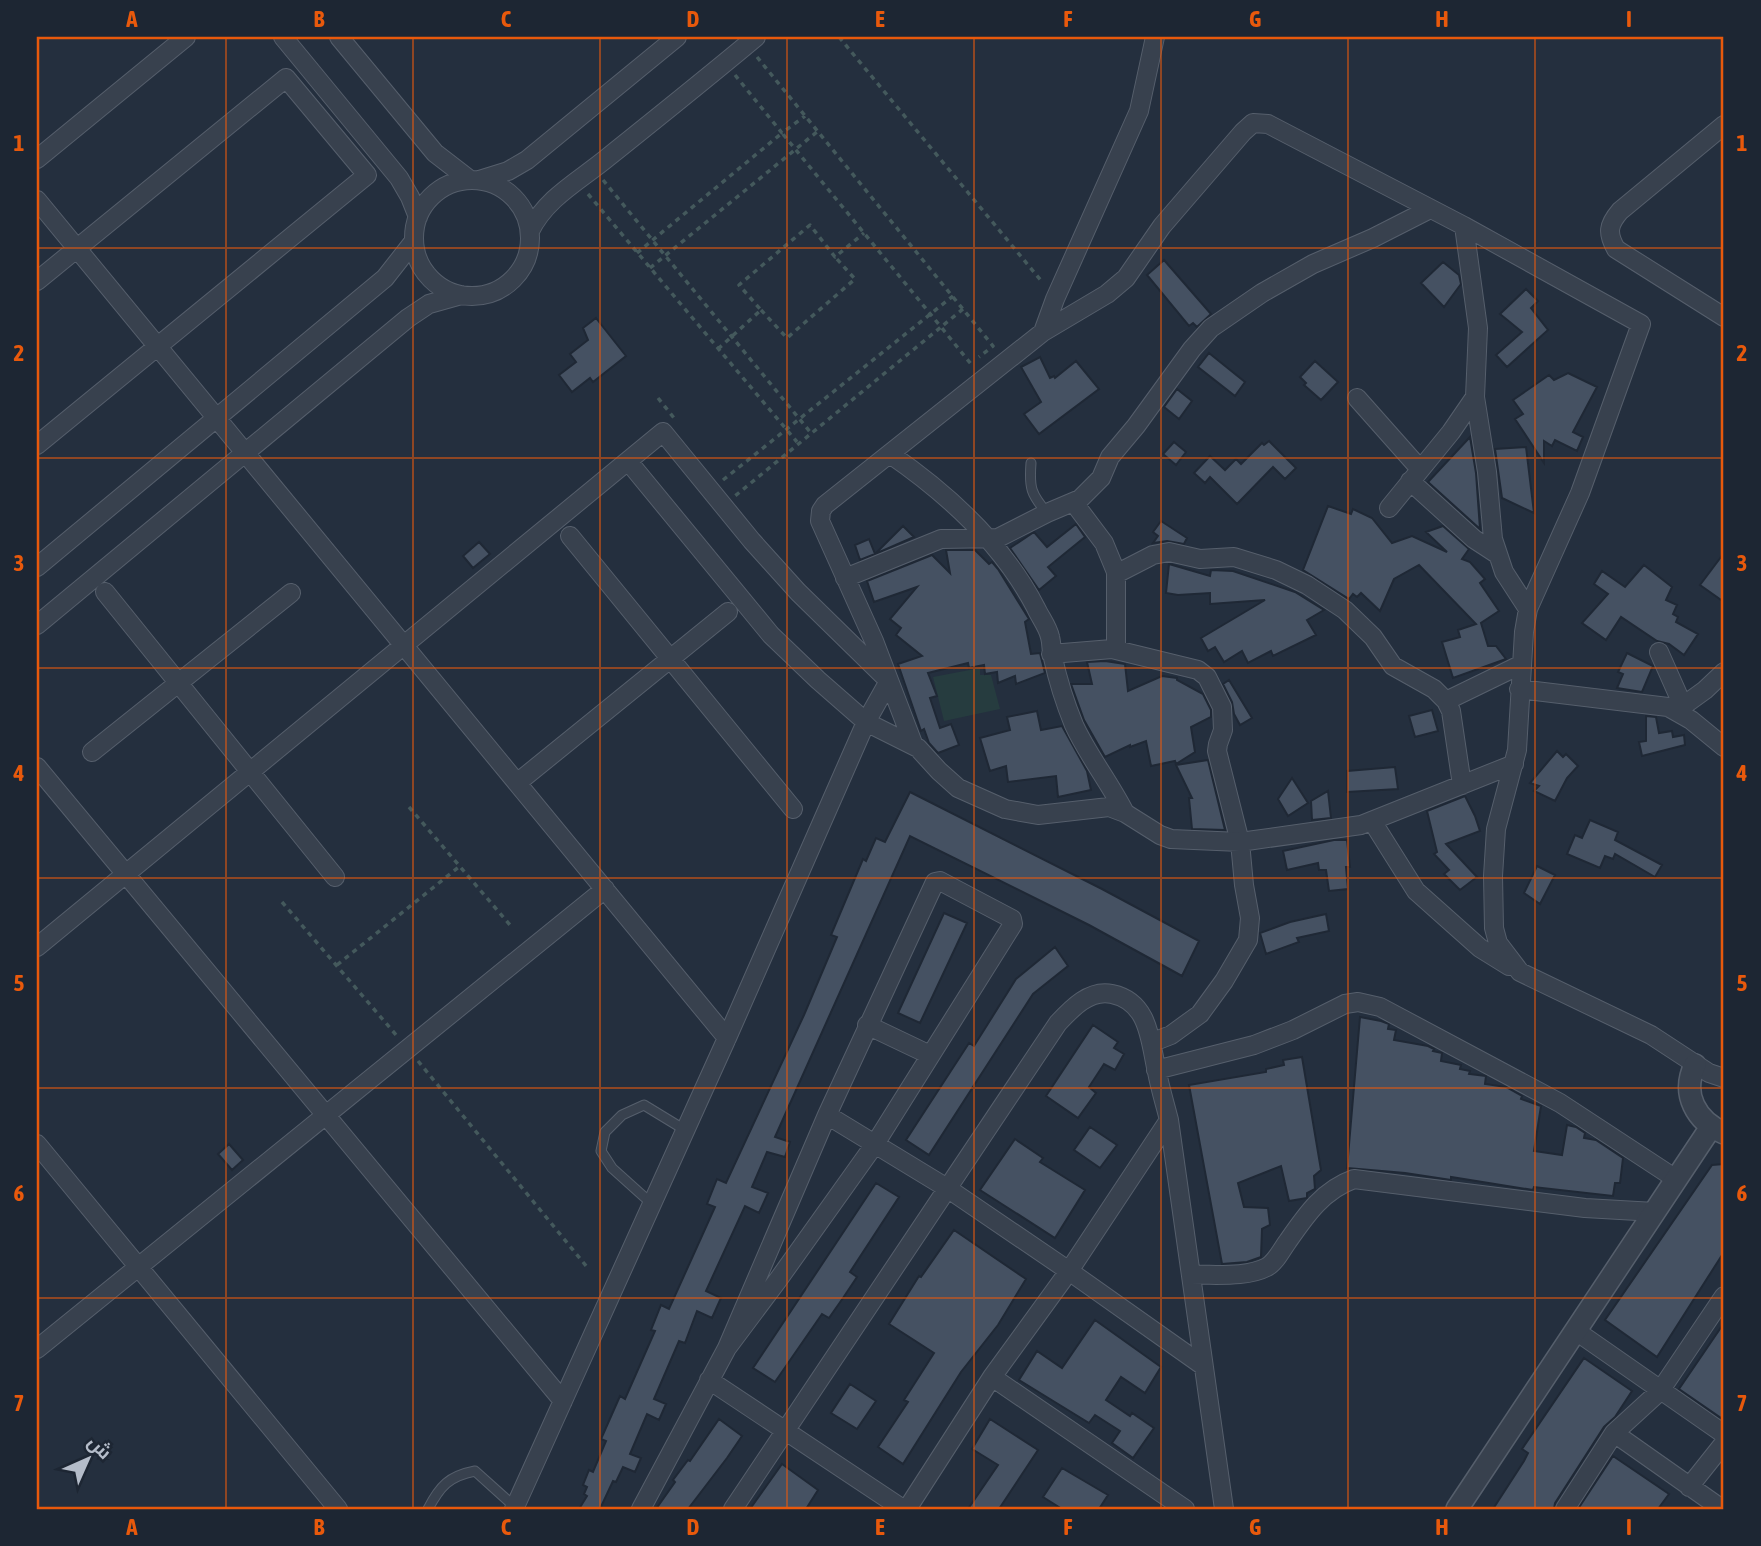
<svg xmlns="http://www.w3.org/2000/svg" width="1761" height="1546" viewBox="0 0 1761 1546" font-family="'Asap Condensed',Cairo,sans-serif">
	<rect width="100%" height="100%" fill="#242f3e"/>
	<!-- green -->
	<path fill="#263c3f" d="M980,668V675H991L1000,709L944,721L933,677Z"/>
	<!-- building -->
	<path fill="#455162" stroke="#1f2835" stroke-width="2" d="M1164,260L1211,314L1197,327L1193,323L1189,326L1147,275Z
		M1443,262L1459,275L1461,284L1444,307L1421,283Z
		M1526,289L1538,301L1531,308L1548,330L1507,367L1496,355L1522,332L1500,314Z
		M596,318L626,356L593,382L590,378L572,392L559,375L576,362L570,354L588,340L583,328Z
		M1209,353L1245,382L1235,396L1198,367Z
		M1040,357L1050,378L1054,376L1055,378L1076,361L1099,389L1039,434L1024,414L1041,402L1021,367Z
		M1315,361L1338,382L1321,400L1304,385L1306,383L1300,377Z
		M1568,373L1597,387L1573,432L1583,437L1577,451L1555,440L1552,446L1544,441V463L1515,419L1523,414L1513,400L1549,375L1554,380Z
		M1177,389L1192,401L1179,419L1164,407Z
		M1470,437L1476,473L1480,529L1428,482Z
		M1269,441L1296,468L1285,479L1273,467L1237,504L1210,477L1205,483L1194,473L1210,456L1225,470L1236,459L1241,464L1262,443L1264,445Z
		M1174,442L1186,452L1176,465L1163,454Z
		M1526,447L1534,513L1502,498L1495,449Z
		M1328,506L1351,514L1353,509L1372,518L1392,543L1412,536L1447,552L1426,532L1443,526L1469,549L1462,559L1470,562L1485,579L1480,583L1499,611L1481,623L1488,646H1496L1506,659L1453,678L1442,642L1460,637L1458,630L1476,624L1419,565L1394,579L1380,611L1361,593L1357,597L1353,594L1349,599L1303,570Z
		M1161,521L1187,538L1184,544L1167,541L1153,543L1158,536L1153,532Z
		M1076,524L1085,537L1048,567L1056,576L1039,590L1010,548L1034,532L1047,547Z
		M903,526L914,537L875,554Z
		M869,539L875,554L860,560L855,545Z
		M479,542L490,554L473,568L463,556Z
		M946,550H975L989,564L992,562L998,569L1029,619L1025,622L1031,654L1040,653L1045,673L1016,684L1015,676L998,683L997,672L985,674L984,665L969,668L968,663L928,673L937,696L930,698L940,728L951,724L959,745L938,753L929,743L924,729L921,731L898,664L922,656L896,635L901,628L890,619L917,587L874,602L867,581L932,555L950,573Z
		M1724,553V602L1700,585Z
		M1169,564L1210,576L1211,570L1233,571L1295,592L1324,610L1307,620L1316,635L1273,656L1271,651L1248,663L1242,651L1224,662L1215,647L1208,651L1201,638L1265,600L1210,604V593L1178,595L1166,593Z
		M1644,565L1672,587L1666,600L1677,605L1673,614L1678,617L1676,622L1698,634L1684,655L1669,644L1657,641L1621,617L1606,640L1582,623L1608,594L1594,584L1602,571L1625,587Z
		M1627,653L1653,666L1642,692L1617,688L1623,674L1618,672Z
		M1105,661L1125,664L1128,691L1162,676L1177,678V680L1203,694L1211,710V717L1191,727L1195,752L1176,764L1175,761L1151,766L1146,741L1130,747V745L1105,757L1084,720L1071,684H1092L1087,662Z
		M1229,680L1252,718L1240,725L1234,714L1232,702L1223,684Z
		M1432,710L1438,731L1415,737L1409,716Z
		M1037,711L1041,730L1062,726L1087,771L1091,790L1058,797L1056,776L1008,782L1006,766L990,771L980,738L1010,730L1007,717Z
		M1646,716L1656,717L1659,733L1672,731L1673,737L1684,735L1685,745L1642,756L1639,742L1646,741Z
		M1557,751L1563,757L1566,754L1578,766L1567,778L1555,801L1534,791L1539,786L1530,783Z
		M1208,760L1225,830L1192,829L1189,798H1192L1176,765Z
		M1395,767L1398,789L1347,792V771Z
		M1292,778L1308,803L1288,816L1278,799Z
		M1328,791L1331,818L1312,820L1311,801Z
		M910,792L1102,889L1199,941L1182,976L1089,925L910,836L775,1137L790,1142L785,1157L767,1152L752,1187L768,1193L759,1213L745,1206L706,1291L721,1298L712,1318L697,1311L685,1343L679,1341L654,1399L666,1404L659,1420L647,1414L630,1454L641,1458L635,1472L623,1467L616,1482L613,1481L600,1509H579L587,1496L584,1494L587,1487L583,1485L589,1470L593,1472L606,1441L601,1439L620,1396L625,1399L655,1331L651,1330L661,1305L669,1309L715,1207L707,1204L717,1179L726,1183L804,1015L837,937L831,935L863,859L866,861L876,838L885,842Z
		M1465,796L1475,816L1480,831L1446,844L1477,877L1460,890L1444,874L1449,870L1434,854L1437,852L1427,811Z
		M1590,820L1618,832L1615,840L1662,865L1655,877L1615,854L1613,859L1605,856L1600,868L1567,854L1575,835L1582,838Z
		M1334,840H1347L1350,867H1346L1348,889L1329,891L1326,870H1319L1318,863L1287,870L1283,851Z
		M1537,866L1555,875L1540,904L1524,893Z
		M944,913L967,923L920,1023L898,1013Z
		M1326,914L1329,931L1297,938L1299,942L1266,954L1260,933L1290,922Z
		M1055,947L1068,966L1033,994L929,1155L906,1140L969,1043L974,1046L1016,979Z
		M1360,1017L1381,1021L1389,1024L1388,1029L1396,1030L1394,1040L1428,1046L1434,1049L1433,1051L1442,1053L1441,1061L1461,1065L1460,1069L1470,1071L1469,1074L1486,1076L1485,1084L1506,1087L1522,1096L1521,1099L1541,1106L1534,1151L1562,1155L1567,1125L1576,1127L1585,1133L1584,1138L1596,1140L1623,1158L1620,1183H1615L1613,1196L1534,1187L1533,1190L1451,1177V1180L1405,1173L1347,1168Z
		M1093,1025L1118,1042L1114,1048L1124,1054L1115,1070L1104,1064L1089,1087L1096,1093L1078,1118L1046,1096Z
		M1302,1057L1321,1170L1314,1176L1315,1189L1307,1193V1198L1289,1201L1281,1166L1238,1183L1244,1207L1268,1208L1270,1225L1262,1229L1261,1257L1247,1262L1222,1264L1189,1085L1266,1072V1069L1284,1065L1283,1060Z
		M1090,1127L1117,1145L1100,1168L1074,1150Z
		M1015,1139L1043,1158L1040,1162L1085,1190L1055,1238L980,1190Z
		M229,1144L243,1160L232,1170L218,1154Z
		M1724,1164V1252L1657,1357L1605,1320L1712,1165Z
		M876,1183L899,1197L850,1272L857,1277L843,1298L829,1318L822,1314L775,1382L753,1368Z
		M954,1230L1026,1279L998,1325L961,1372L903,1464L878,1447L908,1402L904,1400L934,1353L889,1324L919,1276L921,1277Z
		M1095,1320L1161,1367L1145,1393L1121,1377L1106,1400L1130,1416L1132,1413L1154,1428L1133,1458L1112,1443L1120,1431L1095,1415L1089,1423L1019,1380L1037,1351L1062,1368Z
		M1724,1323V1420L1679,1389Z
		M1584,1358L1632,1391L1615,1417L1604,1427L1555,1503L1554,1509H1493L1524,1461L1528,1453L1522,1449Z
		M850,1384L876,1401L857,1429L831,1413Z
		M719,1419L742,1436L727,1458L688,1509H656L675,1482L673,1480L688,1460L690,1461Z
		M990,1419L1038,1450L999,1509H968L998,1465L972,1449Z
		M1613,1456L1669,1494L1658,1509H1578Z
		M782,1464L818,1490L806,1509H750Z
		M1062,1468L1108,1495L1099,1509H1062L1043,1497Z"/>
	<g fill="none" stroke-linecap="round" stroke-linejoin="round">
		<!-- service casing -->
		<g stroke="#565f6c" stroke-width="11">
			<path id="service" d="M1031,463C1029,488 1031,494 1047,513
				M652,1204L612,1168L601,1151L605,1132L622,1115L644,1105L685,1130
				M428,1509C440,1486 449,1476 475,1471L515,1507"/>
		</g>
		<!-- minor casing -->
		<g stroke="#565f6c" stroke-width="20">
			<path id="minor" d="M283,37L399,178L410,197L418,217
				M339,37L435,153L470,180
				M1724,125L1620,211C1608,225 1607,233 1616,249L1724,317
				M37,159L186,37
				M479,180L508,171L527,160L677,37
				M414 238a58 58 0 1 1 116 0a58 58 0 1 1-116 0Z
				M37,200L727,1038
				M1464,226L1478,328L1475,397L1487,472L1493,539L1504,572L1528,609
				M530,231C546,198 579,181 607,158C657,118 707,78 756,37
				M37,281L286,78L367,175L37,445
				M1043,332L1055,299L1139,111L1155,37
				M1357,398L1420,469
				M890,454C948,494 1003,544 1036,608C1040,617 1048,627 1050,637C1052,644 1051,651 1053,658C1058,681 1065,703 1074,725C1087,754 1110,783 1125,813
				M628,461L771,635L818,680L866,722L918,748L939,771L958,788L1005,809L1038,815L1109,807L1125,813L1160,835L1171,839L1240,842L1361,825L1514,764
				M1410,481L1474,539L1497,554
				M1074,503L1104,543L1116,572V650
				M1389,508L1451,432L1475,397
				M570,536L793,809
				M37,567L385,278L414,241
				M1116,574L1153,555L1169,552L1200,559L1234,557L1276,570L1307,585L1345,610L1373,637L1393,666L1434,689L1446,701L1451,711L1462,785
				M845,578L941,539L998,538L1047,513L1080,499L1101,478L1110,457L1136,426L1192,349L1211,328L1262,293L1313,264L1373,238L1430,209
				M105,592L335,877
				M37,625L408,318L429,304L461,295
				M1659,652L1683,706
				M1051,654L1112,649L1198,670L1207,677L1222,707L1223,730L1218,744L1217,751L1240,842L1244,885L1250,918L1248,940L1224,981L1200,1014L1171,1035L1153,1042
				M1519,689L1668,707L1691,720L1724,747
				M1446,701L1522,664
				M1676,711L1705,690L1724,672
				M914,746L874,641L820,521L821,511L825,505L1043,332L1107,294L1126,278L1162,226L1243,132L1253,123L1268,124L1464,226L1641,324L1580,493L1528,609L1524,632L1517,750L1496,829L1493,876L1494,928L1498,943L1520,972L1651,1035L1709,1073L1724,1078
				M92,752L291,593
				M37,767L563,1401
				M517,783L728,612
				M1372,821L1416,891L1480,948L1509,966
				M37,947L663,432L752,541L798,592L889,681L866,722L727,1038L514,1509
				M867,1025L930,1055
				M1156,1070L1254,1045L1293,1030L1345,1004L1358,1002L1380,1007L1560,1103L1676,1179
				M827,1115L947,1188L1069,1271L1202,1365
				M37,1144L338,1509
				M1191,1275C1214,1274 1246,1278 1267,1267C1276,1262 1282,1249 1288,1241C1306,1215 1323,1190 1354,1179L1585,1208L1655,1212
				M1576,1331L1724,1434
				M37,1349L605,889
				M992,1377L1185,1509
				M709,1380L903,1509
				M1614,1433L1722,1509
				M1689,1487L1724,1443
				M641,1509L727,1348L827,1115L935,882L940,881L1012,919L1013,924L875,1144L778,1280L727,1348
				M733,1509L1058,1023C1072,1008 1090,989 1112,994C1150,1002 1150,1042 1157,1072C1160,1088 1165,1104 1169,1120L1224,1509
				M907,1509L992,1377L1069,1271L1169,1120
				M1565,1509L1614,1433L1660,1391L1724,1296"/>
		</g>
		<!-- tertiary casing -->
		<g stroke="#565f6c" stroke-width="24">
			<path id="tertiary" d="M1695,1065C1681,1094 1696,1121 1724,1133
				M1457,1509L1711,1127"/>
		</g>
		<!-- path -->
		<path stroke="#44595c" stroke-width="3.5" stroke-dasharray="5 5" stroke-linecap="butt" d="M839,37L1043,283
			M757,57L993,346L979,357
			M735,75L782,133L805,116
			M603,180L811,433
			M588,194L797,442
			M637,253L782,133L941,327L735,496
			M650,268L818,131
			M963,309L941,327L971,364L973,362
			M761,310L787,338L855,279L835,257
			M718,349L761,310L739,285L810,225L835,257L864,233
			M658,398L674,418
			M723,480L953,296
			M409,807L510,925
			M282,902L397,1036
			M337,965L460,866
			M418,1061L587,1267"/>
		<!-- service -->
		<use href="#service" stroke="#38414e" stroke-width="9"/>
		<!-- minor -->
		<use href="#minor" stroke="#38414e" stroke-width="18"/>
		<!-- tertiary -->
		<use href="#tertiary" stroke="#38414e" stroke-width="21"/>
	</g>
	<!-- grid -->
	<path fill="none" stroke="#e8590c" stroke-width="2" stroke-opacity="0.55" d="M226,37V1509M413,37V1509M600,37V1509M787,37V1509M974,37V1509M1161,37V1509M1348,37V1509M1535,37V1509M37,248H1724M37,458H1724M37,668H1724M37,878H1724M37,1088H1724M37,1298H1724"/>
	<!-- border -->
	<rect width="1761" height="1546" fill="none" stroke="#1d2633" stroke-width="77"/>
	<!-- north arrow -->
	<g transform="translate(88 1459) rotate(45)" stroke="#1d2633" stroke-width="5" paint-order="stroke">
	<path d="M0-5L12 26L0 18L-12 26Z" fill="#b4bcc9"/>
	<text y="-10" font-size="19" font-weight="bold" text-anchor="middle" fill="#b4bcc9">ش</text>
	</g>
	<rect x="38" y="38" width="1684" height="1470" fill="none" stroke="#e8590c" stroke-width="2.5"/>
	<g font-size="23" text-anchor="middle" font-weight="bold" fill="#e8590c">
		<text x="132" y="27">A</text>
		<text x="319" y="27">B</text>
		<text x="506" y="27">C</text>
		<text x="693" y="27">D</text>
		<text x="880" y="27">E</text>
		<text x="1068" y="27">F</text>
		<text x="1255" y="27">G</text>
		<text x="1442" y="27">H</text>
		<text x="1629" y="27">I</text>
		<text x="19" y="151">1</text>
		<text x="1742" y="151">1</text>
		<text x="19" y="361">2</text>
		<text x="1742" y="361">2</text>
		<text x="19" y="571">3</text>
		<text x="1742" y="571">3</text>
		<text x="19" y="781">4</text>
		<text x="1742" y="781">4</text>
		<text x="19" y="991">5</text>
		<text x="1742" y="991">5</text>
		<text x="19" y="1201">6</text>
		<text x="1742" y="1201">6</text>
		<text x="19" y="1411">7</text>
		<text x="1742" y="1411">7</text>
		<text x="132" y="1535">A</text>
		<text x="319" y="1535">B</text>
		<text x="506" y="1535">C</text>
		<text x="693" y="1535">D</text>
		<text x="880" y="1535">E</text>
		<text x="1068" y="1535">F</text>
		<text x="1255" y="1535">G</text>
		<text x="1442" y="1535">H</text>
		<text x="1629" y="1535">I</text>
	</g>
</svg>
